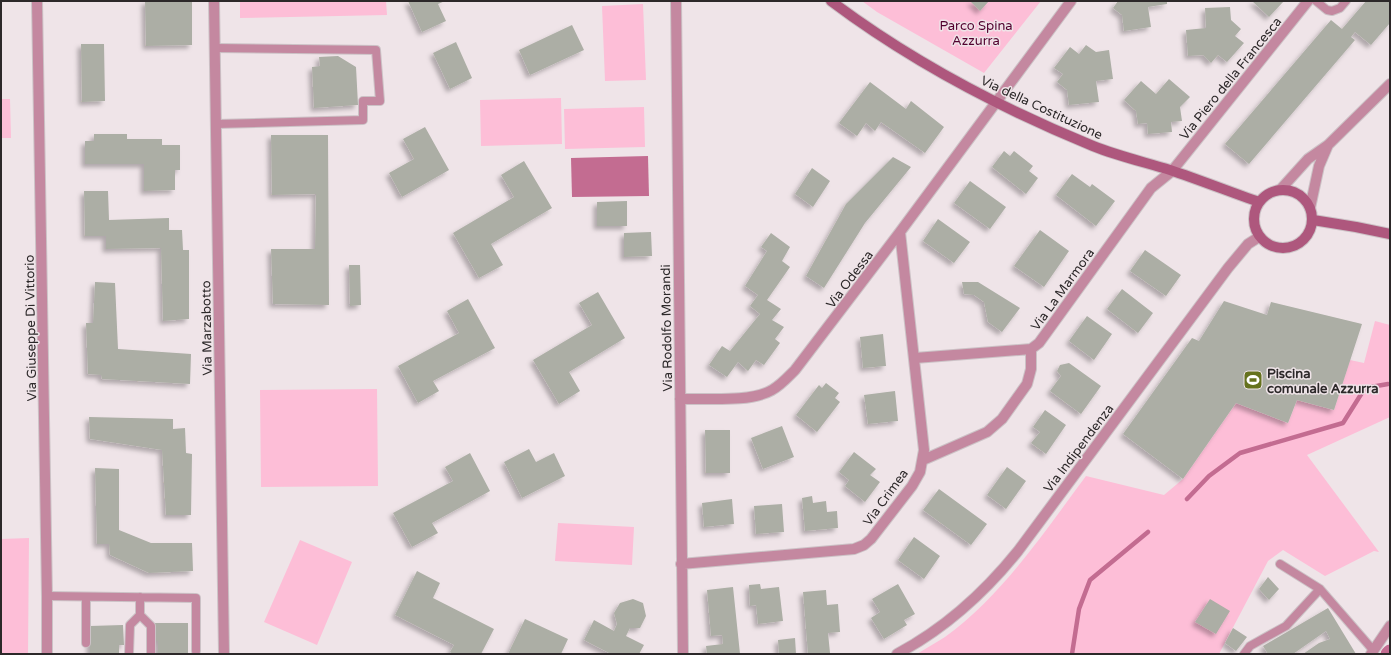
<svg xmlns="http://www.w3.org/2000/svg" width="1391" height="655" viewBox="0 0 1391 655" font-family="'Varela Round',sans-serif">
	<defs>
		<filter id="shadow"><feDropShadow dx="-3.5" dy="3.5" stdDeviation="2" flood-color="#0004"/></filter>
	</defs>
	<rect width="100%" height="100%" fill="#efe4e8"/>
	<!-- green -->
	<path fill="#fdbed7" d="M240,1H386L387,15L240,18Z
		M862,1H1041L984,73L877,12Z
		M643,4L646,80L605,81L602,6Z
		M561,98L562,144L481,146L480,100Z
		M1,99H10L11,138H1Z
		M644,107L645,147L565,149L564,109Z
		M1375,321L1390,325V417L1307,455L1379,552L1374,551L1325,576L1283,550L1268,561L1219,654H917C926,648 936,643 945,637C1002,596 1045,531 1086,476L1164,495L1183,479L1236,403L1288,423L1297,400L1334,410L1350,360L1364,363Z
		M377,389L378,486L261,487L260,390Z
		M558,523L634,527L632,565L555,561Z
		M29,538L28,654H1V539Z
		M300,540L352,562L317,645L264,622Z"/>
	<!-- water -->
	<path fill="#c36c91" d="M648,156L649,196L572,197L571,158Z"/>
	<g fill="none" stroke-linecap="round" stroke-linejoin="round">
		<!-- stream -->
		<path stroke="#c36c91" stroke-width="4.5" d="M1187,499L1209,476L1240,453L1343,423L1365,388L1388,384
			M1072,654L1079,609L1090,580L1148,532"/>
		<!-- canal -->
		<path stroke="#c36c91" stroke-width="15" d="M1388,654L1390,652"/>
	</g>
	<!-- building -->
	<path fill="#acaea5" filter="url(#shadow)" d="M145,1H192V45L146,46Z
		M408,1H445L438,4L446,21L422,32Z
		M970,1H989L980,11Z
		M1118,1H1167V4L1148,7L1151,27L1124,31L1122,15L1113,8Z
		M1252,1H1284L1269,17Z
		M1366,1H1390V23L1371,45L1355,32L1351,37L1347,34L1355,40L1249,164L1225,144L1331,20L1342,29Z
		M1230,7L1231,20L1241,29L1235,36L1244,43L1227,62L1218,55L1211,63L1203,55L1188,56L1186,30L1206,28L1205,8Z
		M572,25L584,50L530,75L519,50Z
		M456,42L472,78L450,89L433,53Z
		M81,44H104L105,101L82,102Z
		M1086,45L1096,52L1109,50L1113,79L1096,81L1099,102L1069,105L1067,90L1057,82L1063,74L1054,68L1070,47L1079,54Z
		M338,56L356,67L358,105L314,108L312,67L320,66L319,57Z
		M1169,79L1190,97L1180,107L1182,121L1171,122L1172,132L1148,134L1147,123L1138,124L1136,111L1124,100L1141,81L1156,94Z
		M870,82L906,109L911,101L944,127L925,153L881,122L875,131L866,123L857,136L839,123Z
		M425,127L449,170L402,197L389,173L414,159L403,139Z
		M94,134H127V139H162V145H180V170H175V190L144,191V164H85V141H94Z
		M271,135H328L329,305L273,304L271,249H315L316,194L272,195Z
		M1004,151L1010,156L1014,151L1033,166L1029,171L1038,178L1026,194L992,167Z
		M893,157L911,167L865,223L824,288L806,276L846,204Z
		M524,161L552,208L491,244L503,265L479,278L453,233L514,197L501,175Z
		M812,168L830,181L813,207L795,194Z
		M1072,174L1090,187L1092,184L1115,201L1096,226L1056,195Z
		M970,181L1006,207L990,229L954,203Z
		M84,191H108L109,220L169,218V230H182L183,250H189V319L163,321L161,248L106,249V236H85Z
		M627,201V226H597V202Z
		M938,219L970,242L954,263L923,241Z
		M1040,230L1069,251L1044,287L1014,266Z
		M651,232L652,256L624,257V233Z
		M771,233L790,247L782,261L790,267L767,300L781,309L772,320L784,327L775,339L780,343L764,365L756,360L748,371L738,362L727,377L709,365L722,346L730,351L760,314L750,306L758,295L745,286L767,251L761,247Z
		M1145,250L1181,275L1166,296L1130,271Z
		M349,265H360L361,305L350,306Z
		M95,282L115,283L118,349L191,354L190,384L102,379L101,375L88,374L86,323H93Z
		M962,282H978L1020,308L1002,332L988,322L984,302L974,295L964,294Z
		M1122,289L1153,313L1138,333L1107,309Z
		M598,292L625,338L569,372L580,391L559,404L533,360L592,325L579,303Z
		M468,299L495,348L433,381L439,391L418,403L398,366L459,333L447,311Z
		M1224,301L1267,315L1271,302L1362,324L1334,410L1297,400L1288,423L1236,403L1183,479L1123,434L1192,338L1199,341Z
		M1087,316L1112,334L1094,360L1069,341Z
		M883,334L886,366L863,368L860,337Z
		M1069,363L1101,386L1081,414L1050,391L1061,376L1057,371L1060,365Z
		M826,383L839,393L835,398L840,402L817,432L796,415L819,385L822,388Z
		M895,391L898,421L868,424L864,395Z
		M1045,410L1066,425L1046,454L1031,443L1040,432L1033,427Z
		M89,417L173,419V429L185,428L186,453L192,454L191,515H166L162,450L90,439Z
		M782,426L794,457L763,469L751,438Z
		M705,430H730V473H706Z
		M529,449L536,462L554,453L565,476L522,498L504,462Z
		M854,452L876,469L870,475L880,482L865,502L845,486L849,480L839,472Z
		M470,453L490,491L432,523L438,533L412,547L393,513L453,481L445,467Z
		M1007,467L1026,481L1006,509L987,495Z
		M95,468L119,469V530L151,543H192L193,571L149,573L110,555L109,544H97Z
		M939,489L987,524L971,545L923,510Z
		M812,496L813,503L826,501L827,512L837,511L838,528L805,531L802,498Z
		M732,499L734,524L704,527L702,503Z
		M782,504L784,532L756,534L754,506Z
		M914,537L940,556L924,579L898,560Z
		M417,571L440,583L433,598L494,629L481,654H453L450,652L454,645L395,615Z
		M1268,577L1279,589L1269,600L1259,589Z
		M760,584L761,589L779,587L783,621L758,624L756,605L750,606L749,585Z
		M898,584L915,614L904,620L907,625L884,639L871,618L880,612L872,599Z
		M733,587L740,654H707L706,646L723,644L722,635L711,636L707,590Z
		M826,590L827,605L838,604L840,632L828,633L830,653L808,654L803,592Z
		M633,599L643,603L646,616L640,628H630L626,636L644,645L639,654H611L584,640L594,620L614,631L617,624L614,613L620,603Z
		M1210,599L1230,611L1216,634L1195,622Z
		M1328,608L1356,654H1303L1319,643L1330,639L1326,631L1293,654H1268L1263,646Z
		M525,619L568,639L561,654H508Z
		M154,623H188V654H158V641H155Z
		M123,625L124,645H119V654H90V626Z
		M1233,628L1247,637L1236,651L1225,643Z
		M795,638L796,654H779L778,640Z"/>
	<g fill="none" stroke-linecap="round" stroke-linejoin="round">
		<!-- service casing -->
		<g stroke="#ccc2c6" stroke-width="10">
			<path id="service" d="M1316,1L1327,10L1332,11L1340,8L1346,1
				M215,48L376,50L380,101H363V120L216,124
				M1280,564L1320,589L1373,650
				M47,596L196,598V651
				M86,597V643
				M140,597V615L151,626V654
				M129,654L130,625L140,615
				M1244,654L1250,646L1286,626L1320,589"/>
		</g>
		<!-- minor casing -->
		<g stroke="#ccc2c6" stroke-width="12">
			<path id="minor" d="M37,1L47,596V654
				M214,1L224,654
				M676,1L683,654
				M915,358L1031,349L1039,343L1151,188L1172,171L1308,1
				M680,399C705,398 750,403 772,390C781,385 788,377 795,370L900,232L1071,1
				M923,460L987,432L1002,419L1027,384L1031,369V349
				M681,564L854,549L864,545L871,539L912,486L920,472L924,450L900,232
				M897,654C944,629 985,592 1018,551L1228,268L1248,244L1259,237
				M1371,654L1390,626"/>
		</g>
		<!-- tertiary casing -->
		<g stroke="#ccc2c6" stroke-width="12">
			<path id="tertiary" d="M1280,190L1308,159L1328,145L1390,84
				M1310,208L1319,166L1328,145"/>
		</g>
		<!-- secondary casing -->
		<g stroke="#ccc2c6" stroke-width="12">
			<path id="secondary" d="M831,1C911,61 1000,108 1093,146C1118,156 1144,162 1170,170C1200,180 1230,192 1259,202
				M1254 219a29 29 0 1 1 58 0a29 29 0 1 1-58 0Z
				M1313,220L1356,227L1390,234"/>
		</g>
		<!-- service -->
		<use href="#service" stroke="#c488a0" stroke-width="8"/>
		<!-- minor -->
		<use href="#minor" stroke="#c488a0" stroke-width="10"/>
		<!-- tertiary -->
		<use href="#tertiary" stroke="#c488a0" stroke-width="10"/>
		<!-- secondary -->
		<use href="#secondary" stroke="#ae577d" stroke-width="10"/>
	</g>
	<!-- icons -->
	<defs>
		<g id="stadium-square" transform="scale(1)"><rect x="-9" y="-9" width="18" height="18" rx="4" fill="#65721e" stroke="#efe4e8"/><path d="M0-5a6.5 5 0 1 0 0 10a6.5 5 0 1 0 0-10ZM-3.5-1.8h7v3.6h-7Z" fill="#fff"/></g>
	</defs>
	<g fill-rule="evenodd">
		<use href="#stadium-square" x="1253" y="380"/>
	</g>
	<g text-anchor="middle" stroke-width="3" stroke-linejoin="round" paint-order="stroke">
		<!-- park labels -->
		<g font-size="13" fill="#52002e" stroke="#efe4e8">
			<text x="976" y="30">Parco Spina<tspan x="976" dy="15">Azzurra</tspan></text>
		</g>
		<!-- street labels -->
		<g font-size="13" fill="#2c2829" stroke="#efe4e8">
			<text transform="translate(1230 78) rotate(-51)" y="5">Via Piero della Francesca</text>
			<text transform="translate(1042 107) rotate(25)" y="5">Via della Costituzione</text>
			<text transform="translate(849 279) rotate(-53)" y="5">Via Odessa</text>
			<text transform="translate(1062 289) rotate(-54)" y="5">Via La Marmora</text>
			<text transform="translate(30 328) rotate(-91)" y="5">Via Giuseppe Di Vittorio</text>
			<text transform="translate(206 328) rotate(-91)" y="5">Via Marzabotto</text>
			<text transform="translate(666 328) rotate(-91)" y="5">Via Rodolfo Morandi</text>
			<text transform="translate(1078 448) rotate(-53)" y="5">Via Indipendenza</text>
			<text transform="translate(885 497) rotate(-54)" y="5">Via Crimea</text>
		</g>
		<!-- poi labels -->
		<g font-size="13" font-weight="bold" fill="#2c2829" stroke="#efe4e8" text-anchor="start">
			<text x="1267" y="378">Piscina<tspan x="1267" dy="15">comunale Azzurra</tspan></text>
		</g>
	</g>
	<!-- border -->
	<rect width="1391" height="655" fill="none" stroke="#2c2829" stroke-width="4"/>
</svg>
